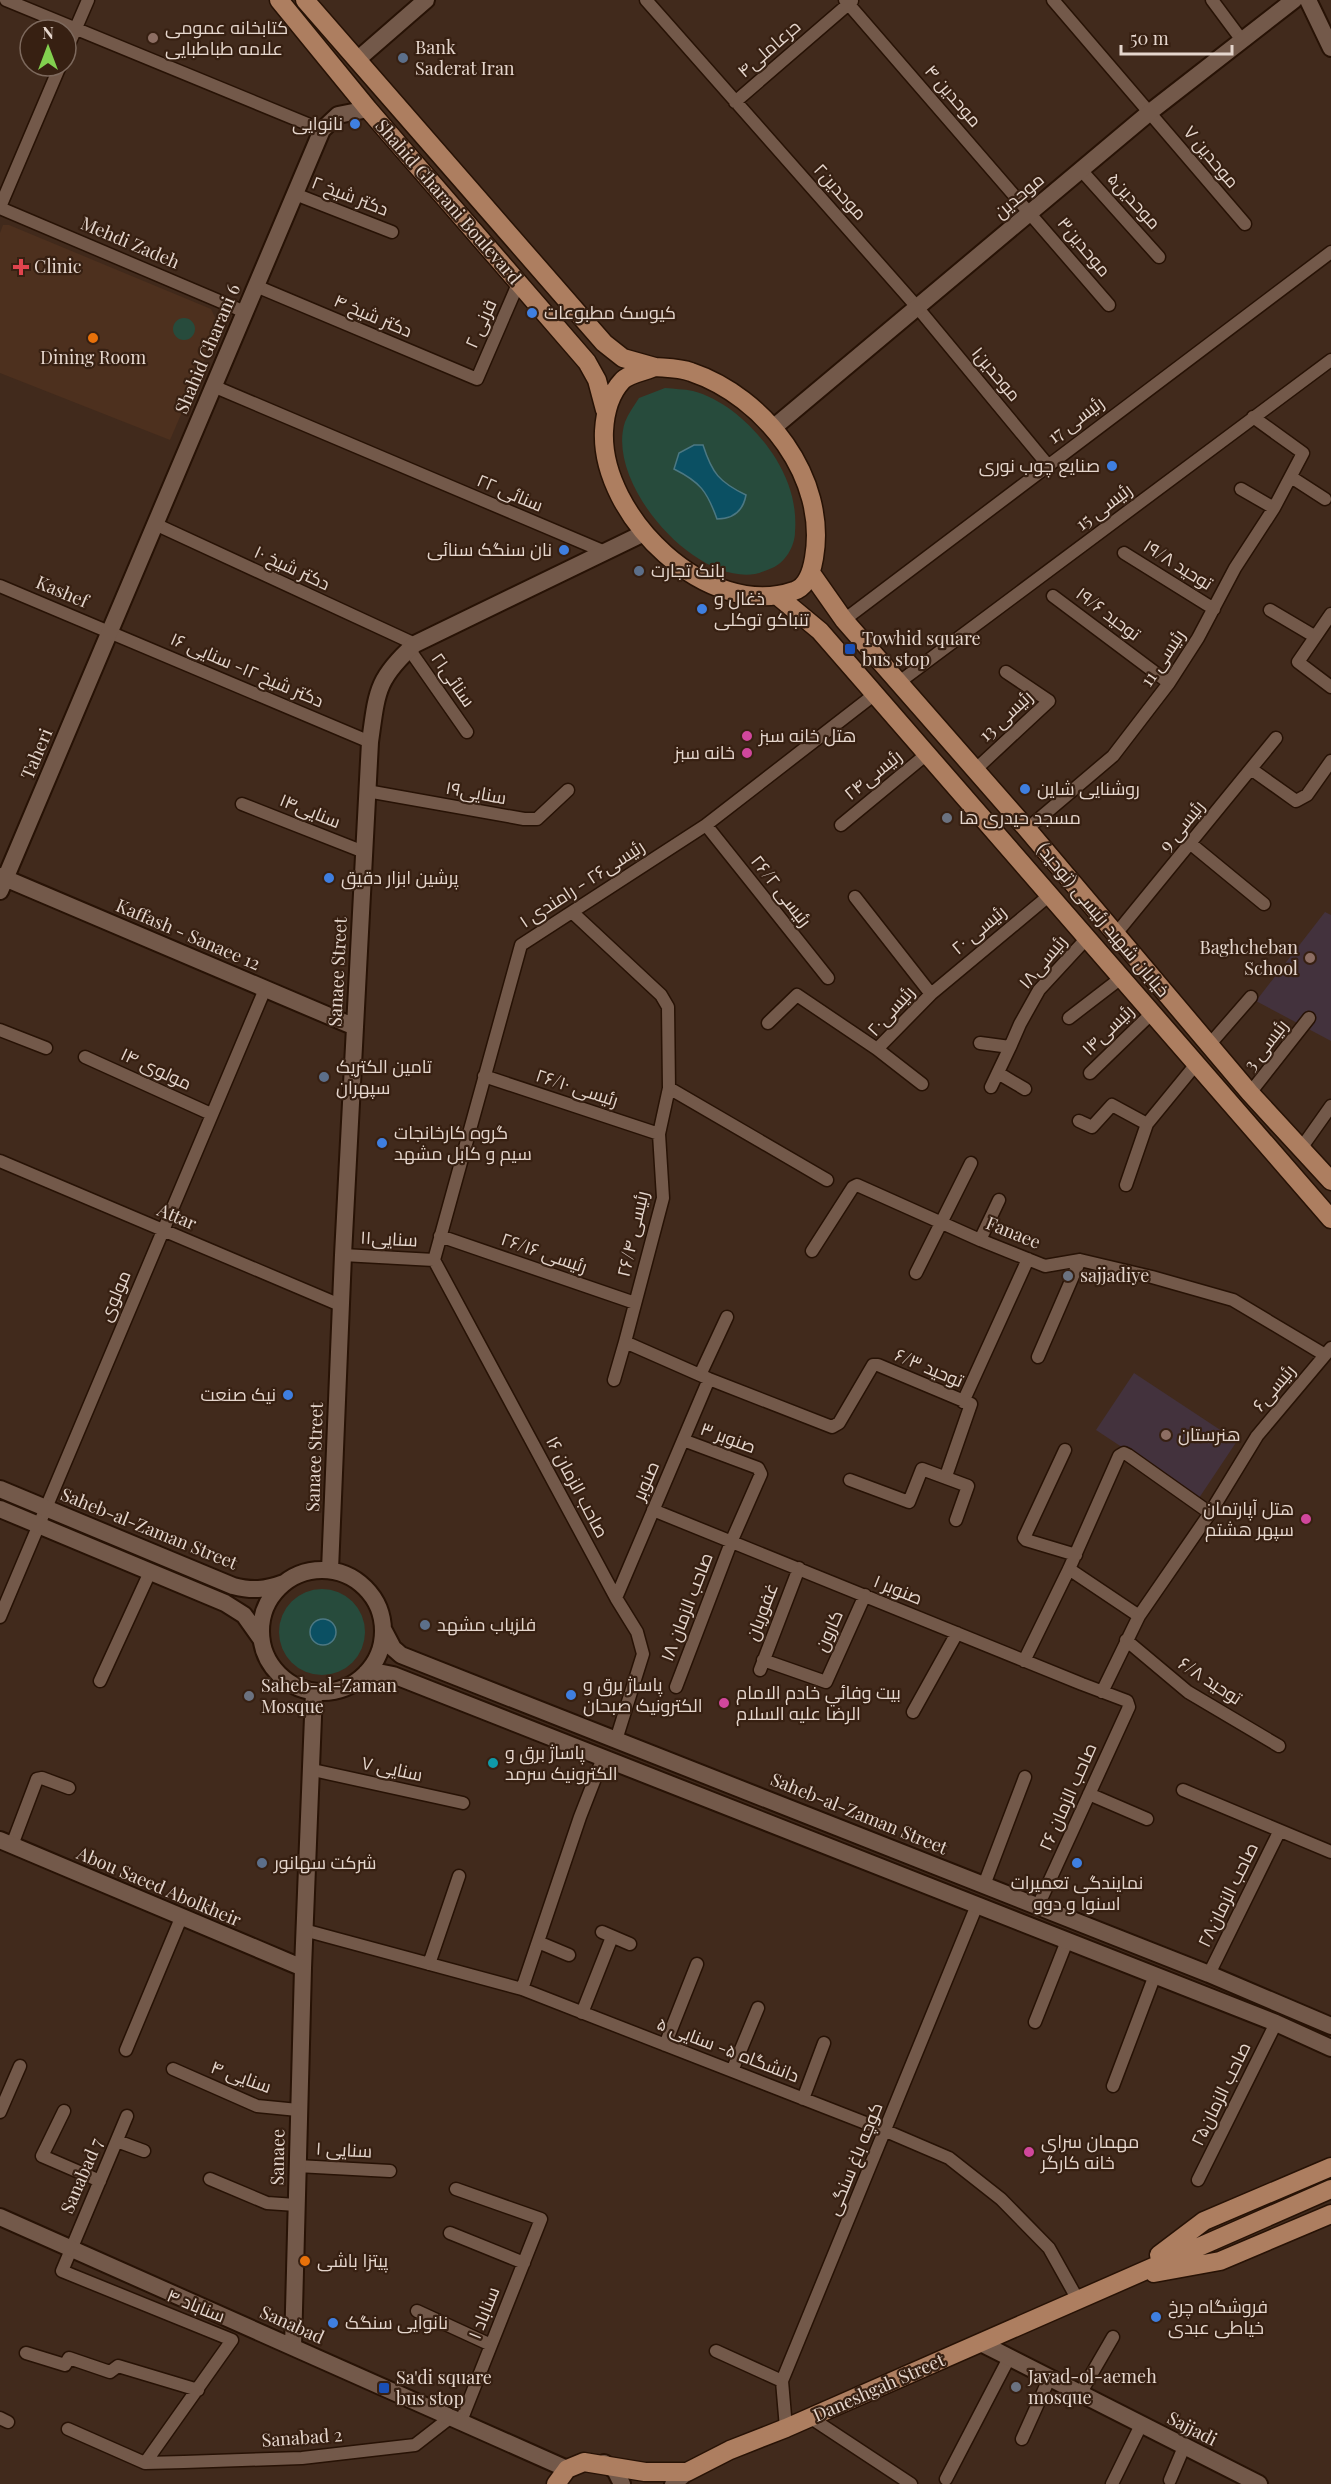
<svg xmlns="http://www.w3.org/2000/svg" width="1331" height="2484" viewBox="0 0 1331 2484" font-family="'Playfair Display',Cairo,serif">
	<rect width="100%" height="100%" fill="#412a1c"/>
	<!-- built -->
	<path fill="#4d301e" d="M3,225H9L211,309L219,326L170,440L0,373V233Z"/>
	<!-- education -->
	<path fill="#43323d" d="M1325,912L1331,915V1041L1256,1001Z
		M1134,1373L1237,1441L1199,1498L1096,1430Z"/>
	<!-- green -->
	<path fill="#274b3c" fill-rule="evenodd" d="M173 329a11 11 0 1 1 22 0a11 11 0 1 1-22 0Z
		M665,388C674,389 684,389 693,391C727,400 758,430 776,459C790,482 797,506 795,532C795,546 785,563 772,568C767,570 760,573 755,574C693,584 605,482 625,422C628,414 634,406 639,398ZM710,467L725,485L745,495C740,510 735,519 717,519L709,497L694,479Z
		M279 1632a43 43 0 1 1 86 0a43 43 0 1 1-86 0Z"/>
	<!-- water -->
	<path fill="#0b5063" stroke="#4c7883" stroke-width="1.5" d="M694,445H703C712,473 719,482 746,495C743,511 733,519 717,519C707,491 700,482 674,469L679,453Z
		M310 1632a13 13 0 1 1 26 0a13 13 0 1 1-26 0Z"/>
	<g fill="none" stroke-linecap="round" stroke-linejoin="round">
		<!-- street casing -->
		<g stroke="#271205" stroke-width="15">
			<path id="street" d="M6,0L322,130
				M646,0L917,307L1047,464
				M845,0L1109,305
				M1053,0L1245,224
				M1212,0L1241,39
				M66,51L88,0
				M735,102L852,1
				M1081,170L1159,257
				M295,194L392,232
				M0,207L60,66
				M0,208L245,312
				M256,286L477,379L518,284
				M213,386L605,552
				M1291,477L1325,499
				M1241,489L1274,508
				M155,524L415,644
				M1124,553L1214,609
				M0,586L370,742
				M1053,596L1169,683
				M1270,610L1314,636
				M1331,614L1298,662L1331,687
				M844,620L1331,252
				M409,649L467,732
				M898,683L1331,360
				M1251,769L1296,801L1307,795L1331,761
				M975,770L1049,701L1006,672
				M367,791L524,819H537L568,790
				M242,804L364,852
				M706,825L828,978
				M841,825L928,753
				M1027,829L1113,756L1169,683L1198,638L1235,568L1274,508L1303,453L1253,417
				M1191,844L1264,904
				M855,897L931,994
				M572,912L661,995L668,1007L669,1088L659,1134L663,1198L625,1342L709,1379L832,1427L839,1423L873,1365H878L971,1404L946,1476
				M1115,935L1276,738
				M1069,1018L1121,978
				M768,1023L797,995L877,1049
				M0,1030L46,1048
				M980,1043L1010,1047L1020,1024L1039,990L1087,938
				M1210,1044L1251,997
				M85,1057L211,1114
				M998,1073L1025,1089
				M1090,1073L1152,1013
				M484,1076L659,1134
				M922,1084L877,1049L931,994L1051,894
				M991,1087L1010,1047
				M669,1088L827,1180
				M1250,1093L1309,1018
				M1079,1121L1092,1127L1112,1105L1147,1124
				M1302,1147L1331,1106
				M0,1161L340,1305
				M1126,1185L1147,1124L1197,1063
				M440,1236L635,1303
				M980,1240L999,1200
				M812,1251L853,1187L857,1185L980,1240L1045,1266L1080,1260L1152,1277L1233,1300L1325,1355
				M343,1255L434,1260
				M434,1260L521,945L706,825L875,694
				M434,1260L616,1598L637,1632L643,1654L616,1740
				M916,1273L971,1163
				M1038,1357L1080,1260
				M700,1375L727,1317
				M614,1380L625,1342
				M963,1402L1028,1259
				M1065,1450L1024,1538L1026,1540L1076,1555
				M850,1480L909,1502L922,1469L968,1486L956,1520
				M653,1510L1082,1684L1127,1701L1129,1707L1038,1906
				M1069,1569L1139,1616
				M616,1598L709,1379
				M0,1617L265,989
				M1126,1640L1188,1692L1279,1746
				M763,1660L826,1682L865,1595
				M1024,1661L1069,1569L1119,1456L1124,1453L1128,1455L1210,1513
				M760,1670L799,1568
				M100,1681L150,1572
				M676,1687L732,1540L761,1474L758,1468L683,1440
				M1102,1692L1139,1616L1210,1513L1257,1436L1331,1348
				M913,1712L957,1633
				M313,1770L463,1803
				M1183,1790L1331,1852
				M1089,1794L1147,1819
				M12,1845L37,1779L42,1778L69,1788
				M984,1885L1025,1777
				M304,1930L522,1989L886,2131L949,2158L1001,2199L1049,2248L1078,2300
				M602,1932L630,1944
				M538,1942L569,1955
				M429,1964L459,1876
				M1209,1974L1279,1832
				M522,1989L580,1817L603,1758
				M582,2013L612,1937
				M1035,2022L1067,1941
				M665,2045L697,1964
				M126,2050L181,1918
				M173,2069L257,2106L298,2110
				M732,2071L758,2008
				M1113,2086L1155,1975
				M803,2099L824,2043
				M64,2111L42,2156L100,2181
				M0,2112L20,2066
				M127,2116L62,2271L232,2340L145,2463
				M117,2141L144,2151
				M297,2166L390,2171
				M210,2179L267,2203L296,2205
				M1198,2180L1276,2023
				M456,2189L541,2219L461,2421
				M450,2233L524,2263
				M417,2311L491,2345
				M716,2351L782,2381
				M26,2353L65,2365L69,2358L110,2372L118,2366L198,2390
				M1080,2394L1113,2337
				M0,2418L8,2422
				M811,2418L911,2484
				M786,2428L782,2381L977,1905
				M68,2429L145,2463L184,2462L302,2458L415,2445L451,2417
				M1022,2439L1049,2379
				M946,2479L1009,2358
				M1170,2480L1184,2447
				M1112,2484L1141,2425"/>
		</g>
		<!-- secondary casing -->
		<g stroke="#271205" stroke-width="20">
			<path id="secondary" d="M1308,0L1331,48
				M357,60L426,0
				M773,428L1150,112L1294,0
				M0,876L355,1027
				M0,891L322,130L338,115L368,109
				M0,1489L233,1586C252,1591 265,1590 284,1583
				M0,1509L225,1603L244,1615L261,1639
				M330,1570L343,1255L370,742C377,692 376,679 415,644L644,533
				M261 1631a61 61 0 1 1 122 0a61 61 0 1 1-122 0Z
				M383,1629L393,1648L401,1655L1209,1974L1331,2026
				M366,1673H383L393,1675L1276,2023L1331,2048
				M0,1840L303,1968
				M0,2217L567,2469
				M981,2343L1259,2484
				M293,2347L303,1968L314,1692
				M604,2463L615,2470L622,2484
				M673,2484L687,2472"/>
		</g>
		<!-- primary casing -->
		<g stroke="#271205" stroke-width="21">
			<path id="primary" d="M279,0L368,109L587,362L597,380L605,410
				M305,0L604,343L623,358L655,367
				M655,367C666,368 680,368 691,372C765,397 828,478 814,558C812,570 807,587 794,591C708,621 600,516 604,431C605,413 609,395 622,381C628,374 646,371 655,367Z
				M811,573L844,620L1027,829L1250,1093L1331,1181
				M779,597L820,631L1331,1219
				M1159,2255L1204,2221L1331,2167
				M1154,2273L1220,2261L1331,2214
				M556,2484L567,2469L584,2462L645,2472H687L730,2450L786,2428L1331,2189"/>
		</g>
		<!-- street -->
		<use href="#street" stroke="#73594a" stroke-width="12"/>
		<!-- secondary -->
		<use href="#secondary" stroke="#73594a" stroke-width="16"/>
		<!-- primary -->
		<use href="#primary" stroke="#ad7e60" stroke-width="18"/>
	</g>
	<!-- markers -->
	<g fill="#8d6e63" stroke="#372012" stroke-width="2">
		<circle cx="153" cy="38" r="6"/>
		<circle cx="1310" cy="958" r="6"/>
		<circle cx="1166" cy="1435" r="6"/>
	</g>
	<g fill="#5c6f8a" stroke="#372012" stroke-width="2">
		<circle cx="403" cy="58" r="6"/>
		<circle cx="639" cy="571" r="6"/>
		<circle cx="324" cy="1077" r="6"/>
		<circle cx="425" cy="1625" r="6"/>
		<circle cx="262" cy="1863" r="6"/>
	</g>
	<g fill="#3f7fe0" stroke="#372012" stroke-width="2">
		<circle cx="355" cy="124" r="6"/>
		<circle cx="532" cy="313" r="6"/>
		<circle cx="1112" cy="466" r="6"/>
		<circle cx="564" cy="550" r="6"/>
		<circle cx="702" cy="609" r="6"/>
		<circle cx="1025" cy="789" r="6"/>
		<circle cx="329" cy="878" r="6"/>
		<circle cx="382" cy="1143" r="6"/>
		<circle cx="288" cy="1395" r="6"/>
		<circle cx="571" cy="1695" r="6"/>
		<circle cx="1077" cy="1863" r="6"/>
		<circle cx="1156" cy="2317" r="6"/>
		<circle cx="333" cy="2323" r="6"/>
	</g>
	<path fill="#e0444e" stroke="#372012" stroke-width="2" d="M18 258h6v6h6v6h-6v6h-6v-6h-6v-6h6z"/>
	<g fill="#e8710a" stroke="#372012" stroke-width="2">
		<circle cx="93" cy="338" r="6"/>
		<circle cx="305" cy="2261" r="6"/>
	</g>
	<g fill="#1a4fb4" stroke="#372012" stroke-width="2">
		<rect x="844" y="643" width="12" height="12" rx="3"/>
		<rect x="378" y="2382" width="12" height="12" rx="3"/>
	</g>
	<g fill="#d1479c" stroke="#372012" stroke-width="2">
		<circle cx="747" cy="736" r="6"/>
		<circle cx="747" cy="753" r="6"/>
		<circle cx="1306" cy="1519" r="6"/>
		<circle cx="724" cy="1703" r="6"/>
		<circle cx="1029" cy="2152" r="6"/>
	</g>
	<g fill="#6b7280" stroke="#372012" stroke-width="2">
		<circle cx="947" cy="818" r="6"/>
		<circle cx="1068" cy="1276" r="6"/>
		<circle cx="249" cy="1696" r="6"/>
		<circle cx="1016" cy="2387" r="6"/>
	</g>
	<circle fill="#0f9aa8" stroke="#372012" stroke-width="2" cx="493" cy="1763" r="6"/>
	<g text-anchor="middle" stroke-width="4.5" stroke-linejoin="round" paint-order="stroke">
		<!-- poi labels -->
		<g font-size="18" fill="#e5d6cd" stroke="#372012" text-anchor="start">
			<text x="165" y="34">کتابخانه عمومی<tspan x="165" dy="21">علامه طباطبایی</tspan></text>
			<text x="415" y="54">Bank<tspan x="415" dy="21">Saderat Iran</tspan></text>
			<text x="343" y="130" text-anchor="end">نانوایی</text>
			<text x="34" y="273">Clinic</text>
			<text x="544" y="319">کیوسک مطبوعات</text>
			<text x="93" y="364" text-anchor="middle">Dining Room</text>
			<text x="1100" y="472" text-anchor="end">صنایع چوب نوری</text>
			<text x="552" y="556" text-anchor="end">نان سنگک سنائی</text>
			<text x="651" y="577">بانک تجارت</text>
			<text x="714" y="605">ذغال و<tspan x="714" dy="21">تنباکو توکلی</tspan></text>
			<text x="862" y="645">Towhid square<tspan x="862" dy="21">bus stop</tspan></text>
			<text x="759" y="742">هتل خانه سبز</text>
			<text x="735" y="759" text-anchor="end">خانه سبز</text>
			<text x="1037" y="795">روشنایی شاین</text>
			<text x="959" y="824">مسجد حیدری ها</text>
			<text x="341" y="884">پرشین ابزار دقیق</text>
			<text x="1298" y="954" text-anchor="end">Baghcheban<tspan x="1298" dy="21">School</tspan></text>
			<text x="336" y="1073">تامین الکتریک<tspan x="336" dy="21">سپهران</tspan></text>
			<text x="394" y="1139">گروه کارخانجات<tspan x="394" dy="21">سیم و کابل مشهد</tspan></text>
			<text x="1080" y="1282">sajjadiye</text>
			<text x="276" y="1401" text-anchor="end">نیک صنعت</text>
			<text x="1178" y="1441">هنرستان</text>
			<text x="1294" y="1515" text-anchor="end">هتل آپارتمان<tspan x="1294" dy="21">سپهر هشتم</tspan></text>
			<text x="437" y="1631">فلزیاب مشهد</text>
			<text x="583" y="1691">پاساژ برق و<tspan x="583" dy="21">الکترونیک صبحان</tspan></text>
			<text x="261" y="1692">Saheb-al-Zaman<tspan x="261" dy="21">Mosque</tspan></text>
			<text x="736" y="1699">بيت وفائي خادم الامام<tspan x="736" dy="21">الرضا عليه السلام</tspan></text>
			<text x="505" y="1759">پاساژ برق و<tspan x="505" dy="21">الکترونیک سرمد</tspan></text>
			<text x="274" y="1869">شرکت سهانور</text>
			<text x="1077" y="1889" text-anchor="middle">نمایندگی تعمیرات<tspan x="1077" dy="21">اسنوا و دوو</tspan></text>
			<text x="1041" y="2148">مهمان سرای<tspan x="1041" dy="21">خانه کارگر</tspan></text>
			<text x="317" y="2267">پیتزا باشی</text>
			<text x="1168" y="2313">فروشگاه چرخ<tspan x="1168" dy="21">خیاطی عبدی</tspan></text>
			<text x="345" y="2329">نانوایی سنگک</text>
			<text x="1028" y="2383">Javad-ol-aemeh<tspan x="1028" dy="21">mosque</tspan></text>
			<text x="396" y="2384">Sa'di square<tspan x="396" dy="21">bus stop</tspan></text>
		</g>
		<!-- street labels -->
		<g font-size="18" fill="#e5d6cd" stroke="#372012">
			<text transform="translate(769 49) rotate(-41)" y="6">حرعاملی۴</text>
			<text transform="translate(953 96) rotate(49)" y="6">موحدین ۴</text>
			<text transform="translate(1211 157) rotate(50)" y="6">موحدین ۷</text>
			<text transform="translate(840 192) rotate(48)" y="6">موحدین۲</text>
			<text transform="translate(350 196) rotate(21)" y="6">دکتر شیخ ۲</text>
			<text transform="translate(1019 196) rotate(-40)" y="6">موحدین</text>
			<text transform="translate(1134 201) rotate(48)" y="6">موحدین۵</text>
			<text transform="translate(448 202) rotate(49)" y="6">Shahid Gharani Boulevard</text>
			<text transform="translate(130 243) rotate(23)" y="6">Mehdi Zadeh</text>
			<text transform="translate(1084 247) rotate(50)" y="6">موحدین۳</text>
			<text transform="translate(373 316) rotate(23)" y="6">دکتر شیخ ۴</text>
			<text transform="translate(481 324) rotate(-66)" y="6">قرنی ۲</text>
			<text transform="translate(208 349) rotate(-67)" y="6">Shahid Gharani 6</text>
			<text transform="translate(996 374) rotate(50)" y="6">موحدین۱</text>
			<text transform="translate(1076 420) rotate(-37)" y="6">رئیسی 17</text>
			<text transform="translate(510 493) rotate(23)" y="6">سنائی ۲۲</text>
			<text transform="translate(1104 507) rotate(-37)" y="6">رئیسی 15</text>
			<text transform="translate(1178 565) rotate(32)" y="6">توحید ۱۹/۸</text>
			<text transform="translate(292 568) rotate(25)" y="6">دکتر شیخ ۱۰</text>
			<text transform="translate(62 592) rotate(23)" y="6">Kashef</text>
			<text transform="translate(1108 614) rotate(37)" y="6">توحید ۱۹/۶</text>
			<text transform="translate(1163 658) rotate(-56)" y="6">رئیسی 11</text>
			<text transform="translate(247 670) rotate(23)" y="6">دکتر شیخ ۱۲- سنایی ۱۶</text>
			<text transform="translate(453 680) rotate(55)" y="6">سنائی٢١</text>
			<text transform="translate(1006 716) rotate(-43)" y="6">رئیسی 13</text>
			<text transform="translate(37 754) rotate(-67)" y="6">Taheri</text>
			<text transform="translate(873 775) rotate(-39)" y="6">رئیسی۲۴</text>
			<text transform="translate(476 793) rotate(10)" y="6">سنایی۱۹</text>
			<text transform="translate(310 811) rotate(22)" y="6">سنایی۱۴</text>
			<text transform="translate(1182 826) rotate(-51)" y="6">رئیسی 9</text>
			<text transform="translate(582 884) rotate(-33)" y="6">رئیسی۲۶ - رامندی ۱</text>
			<text transform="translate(781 891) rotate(52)" y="6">رئیسی ۲۶/۲</text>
			<text transform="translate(1103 920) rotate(50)" y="6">خیابان شهید رئیسی (توحید)</text>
			<text transform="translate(979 930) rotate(-40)" y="6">رئیسی ۲۰</text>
			<text transform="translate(188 935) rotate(23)" y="6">Kaffash - Sanaee 12</text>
			<text transform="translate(1043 962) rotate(-50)" y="6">رئیسی۱۸</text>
			<text transform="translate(338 972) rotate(-87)" y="6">Sanaee Street</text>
			<text transform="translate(891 1011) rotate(-48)" y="6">رئیسی۲۰</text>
			<text transform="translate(1108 1030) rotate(-44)" y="6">رئیسی۱۴</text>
			<text transform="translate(1266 1045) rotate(-52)" y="6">رئیسی 3</text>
			<text transform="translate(156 1069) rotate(25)" y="6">مولوی ۱۴</text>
			<text transform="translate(577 1088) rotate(18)" y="6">رئیسی ۲۶/۱۰</text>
			<text transform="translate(177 1217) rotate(23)" y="6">Attar</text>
			<text transform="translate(1013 1233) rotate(22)" y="6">Fanaee</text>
			<text transform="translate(633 1234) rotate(-77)" y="6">رئیسی ۲۶/۴</text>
			<text transform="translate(389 1239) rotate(3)" y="6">سنایی۱۱</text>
			<text transform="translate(544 1253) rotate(19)" y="6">رئیسی ۲۶/۱۶</text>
			<text transform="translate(115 1296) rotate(-67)" y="6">مولوی</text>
			<text transform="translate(929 1368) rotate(23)" y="6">توحید ۶/۳</text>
			<text transform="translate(1274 1388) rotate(-50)" y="6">رئیسی۶</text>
			<text transform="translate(728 1438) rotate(20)" y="6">صنوبر ۳</text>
			<text transform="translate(315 1457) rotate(-88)" y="6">Sanaee Street</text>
			<text transform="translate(646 1481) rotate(-67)" y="6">صنوبر</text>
			<text transform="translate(577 1487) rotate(62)" y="6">صاحب الزمان ۱۶</text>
			<text transform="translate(149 1529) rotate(22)" y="6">Saheb-al-Zaman Street</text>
			<text transform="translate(898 1590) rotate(22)" y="6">صنوبر ۱</text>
			<text transform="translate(687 1607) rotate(-69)" y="6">صاحب الزمان ۱۸</text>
			<text transform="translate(762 1612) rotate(-69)" y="6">غفوریان</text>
			<text transform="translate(829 1631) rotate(-66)" y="6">کارون</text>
			<text transform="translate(1210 1681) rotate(33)" y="6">توحید ۶/۸</text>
			<text transform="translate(392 1769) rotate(12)" y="6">سنایی ۷</text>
			<text transform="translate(1068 1797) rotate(-66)" y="6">صاحب الزمان ۲۶</text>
			<text transform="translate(859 1814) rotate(22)" y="6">Saheb-al-Zaman Street</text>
			<text transform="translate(159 1887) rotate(23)" y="6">Abou Saeed Abolkheir</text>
			<text transform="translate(1228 1895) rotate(-64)" y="6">صاحب الزمان۲۸</text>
			<text transform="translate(728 2050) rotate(21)" y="6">دانشگاه ۵- سنایی ۵</text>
			<text transform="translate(241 2077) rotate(20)" y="6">سنایی ۴</text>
			<text transform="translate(1221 2094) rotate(-64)" y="6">صاحب الزمان۲۵</text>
			<text transform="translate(344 2150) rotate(3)" y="6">سنایی ۱</text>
			<text transform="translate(278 2157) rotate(-89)" y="6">Sanaee</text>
			<text transform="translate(855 2159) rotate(-68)" y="6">کوچه باغ سنگی</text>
			<text transform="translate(82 2176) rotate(-67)" y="6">Sanabad 7</text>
			<text transform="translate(196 2306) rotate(22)" y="6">سناباد ۴</text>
			<text transform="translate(484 2313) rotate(-68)" y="6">سناباد ۱</text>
			<text transform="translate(292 2325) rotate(24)" y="6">Sanabad</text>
			<text transform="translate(879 2388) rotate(-24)" y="6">Daneshgah Street</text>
			<text transform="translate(1192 2429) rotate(27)" y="6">Sajjadi</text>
			<text transform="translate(302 2438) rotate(-4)" y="6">Sanabad 2</text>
		</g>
	</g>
	<!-- north arrow -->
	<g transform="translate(48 48)"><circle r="28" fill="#372012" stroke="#7d695d" stroke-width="1.5"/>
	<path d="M0-4.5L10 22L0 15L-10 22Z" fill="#82d04f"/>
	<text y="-9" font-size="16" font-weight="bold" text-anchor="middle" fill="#e5d6cd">N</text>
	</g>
	<!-- scale -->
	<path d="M1121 45v9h111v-9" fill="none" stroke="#e5d6cd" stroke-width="3"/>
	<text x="1130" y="45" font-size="18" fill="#e5d6cd" stroke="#372012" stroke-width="4.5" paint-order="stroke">50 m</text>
</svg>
